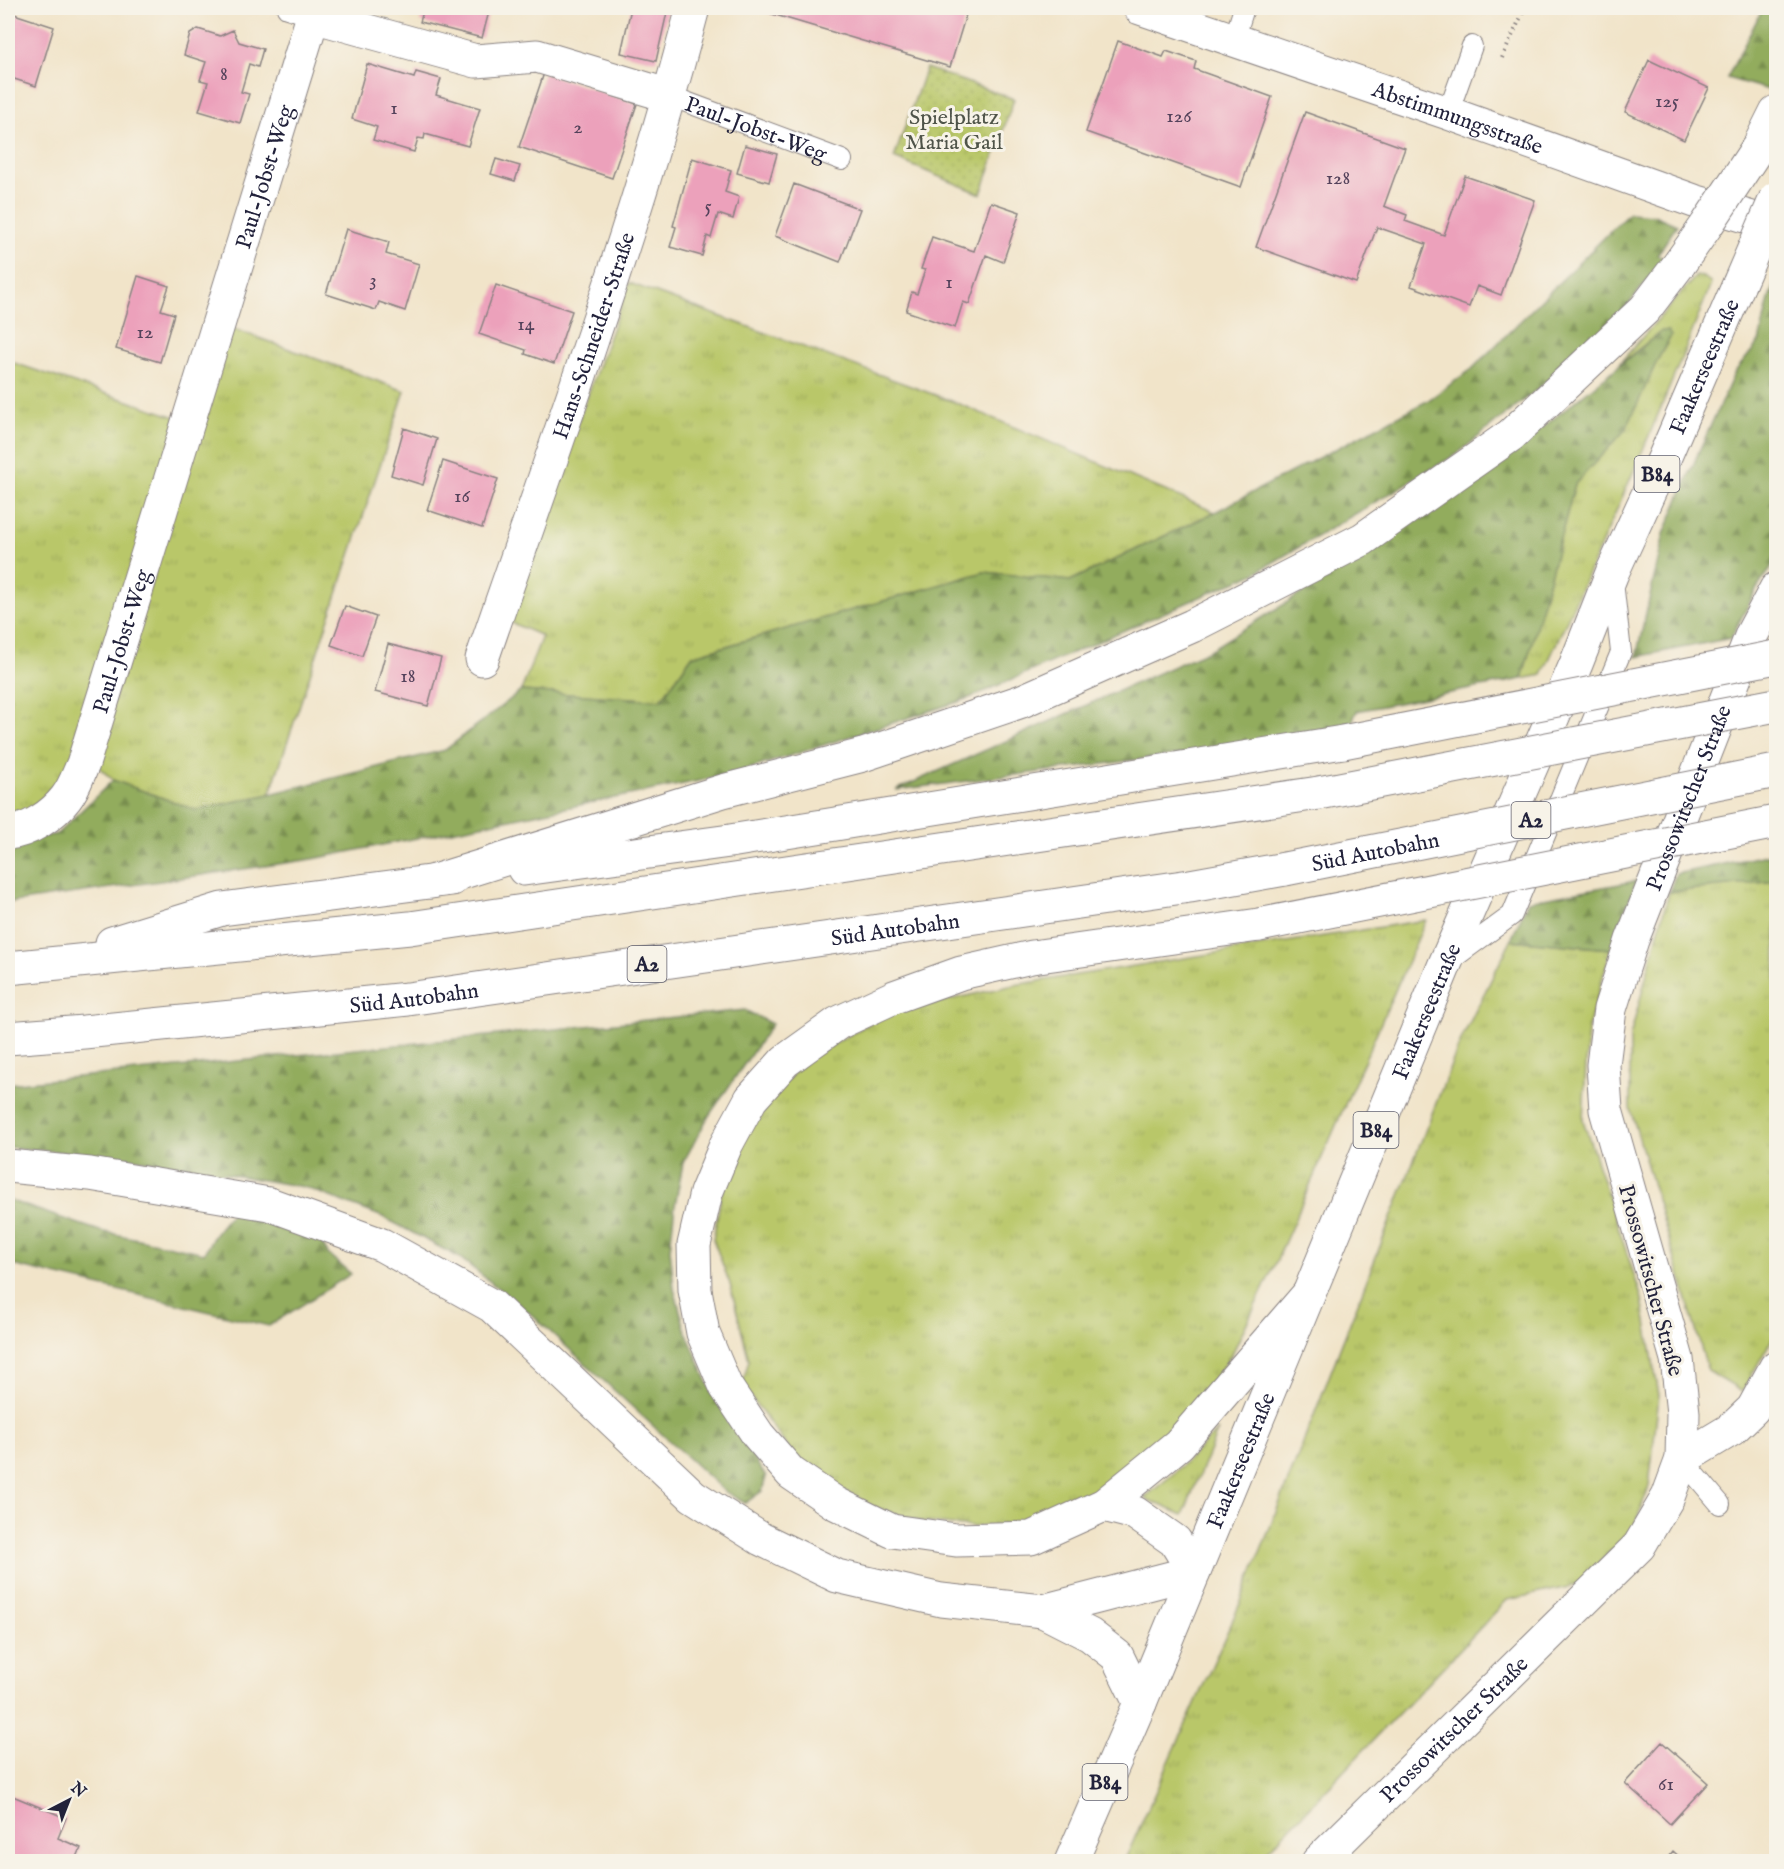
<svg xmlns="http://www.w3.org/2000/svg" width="1784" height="1869" viewBox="0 0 1784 1869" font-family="'IM FELL English',serif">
	<defs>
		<pattern id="grass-tufts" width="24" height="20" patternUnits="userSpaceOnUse" patternTransform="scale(1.5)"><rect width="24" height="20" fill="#b9c769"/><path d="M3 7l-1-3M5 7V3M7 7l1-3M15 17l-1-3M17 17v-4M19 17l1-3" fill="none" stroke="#9fab5c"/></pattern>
		<pattern id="forest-firs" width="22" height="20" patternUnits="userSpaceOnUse" patternTransform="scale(1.5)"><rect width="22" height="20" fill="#92ac5d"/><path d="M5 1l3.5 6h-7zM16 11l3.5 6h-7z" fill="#778c4e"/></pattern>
		<pattern id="park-dots" width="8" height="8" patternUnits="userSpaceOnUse" patternTransform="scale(1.5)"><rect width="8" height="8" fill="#b9c769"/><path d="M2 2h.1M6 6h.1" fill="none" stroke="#9fab5c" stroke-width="1.8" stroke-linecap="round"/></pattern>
	</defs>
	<rect width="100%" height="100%" fill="#f7f3e8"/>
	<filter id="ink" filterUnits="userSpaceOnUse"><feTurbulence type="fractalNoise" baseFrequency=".0167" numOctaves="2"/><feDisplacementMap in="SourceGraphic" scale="12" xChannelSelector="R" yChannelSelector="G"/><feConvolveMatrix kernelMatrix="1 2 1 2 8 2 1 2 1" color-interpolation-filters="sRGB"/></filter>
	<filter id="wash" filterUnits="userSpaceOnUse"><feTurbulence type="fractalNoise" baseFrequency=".008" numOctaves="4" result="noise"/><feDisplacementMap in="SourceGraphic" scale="24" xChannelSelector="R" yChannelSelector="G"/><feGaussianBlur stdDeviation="1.35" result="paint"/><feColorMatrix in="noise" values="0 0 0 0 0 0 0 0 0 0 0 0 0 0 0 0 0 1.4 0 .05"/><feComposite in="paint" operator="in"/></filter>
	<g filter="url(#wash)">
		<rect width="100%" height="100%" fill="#f1e4c9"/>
		<!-- grass -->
		<path fill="url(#grass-tufts)" stroke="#6e7452" stroke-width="1.5" d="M1696,276L1704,277L1711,284C1660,416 1601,546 1542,675L1522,679L1575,484L1626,428L1657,361L1671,336L1662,331L1618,365Z
			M629,283L957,403L1215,512L1070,581L984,572L692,656L661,700L521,691L542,636L505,620Z
			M231,328L405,391L270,794L196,810L113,780L94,763Z
			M8,361L179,418L74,756L50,795L16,818L8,819Z
			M1776,881V1332L1742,1392L1708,1371L1630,1108V1037L1669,892Z
			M1426,920L1277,1260L1232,1354L1193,1410L1100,1492L1043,1515L1019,1522L972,1527L924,1522L876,1508L835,1487L794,1456L742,1385L749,1360L730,1284L713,1239L723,1186L745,1135L769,1098L808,1059L884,1015L1014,985Z
			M1511,940L1611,949L1588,1028L1583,1120L1642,1299L1659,1395L1649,1486L1634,1527L1578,1585L1507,1600L1258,1861L1124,1862L1242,1599L1460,1042Z
			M1218,1430L1183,1515L1144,1498L1172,1475Z"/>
		<!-- forest -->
		<path fill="url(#forest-firs)" stroke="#5a674c" stroke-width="1.5" d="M1763,8H1776V85L1773,91L1727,78Z
			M1629,213L1654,215L1677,225L1657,255L1665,258L1605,334L1457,454L1255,573L967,699L733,774L313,859L8,903V843L57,834L113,780L196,810L270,794L445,750L521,691L661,700L692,656L984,572L1070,581L1215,512L1427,401L1472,369Z
			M1776,279V560L1756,590L1731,638L1636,657L1664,534L1699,451L1735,372L1759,342L1770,295Z
			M1662,331H1668L1671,336L1657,361L1626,429L1575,484L1522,679L1357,711L1350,726L1207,751L896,790L1208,651L1359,558L1505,458Z
			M1776,853V881L1669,892L1676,874Z
			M1636,881L1611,949L1511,940L1528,901Z
			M745,1010L772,1024L708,1117L683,1163L675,1205L670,1249L674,1289L686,1332L714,1397L766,1477L762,1491L745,1503L724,1491L532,1315L460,1258L383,1217L304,1187L137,1159L8,1147V1084Z
			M8,1200L100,1231L204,1253L217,1231L234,1210L314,1230L328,1254L351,1274L269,1326L8,1264Z"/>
		<!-- park -->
		<path fill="url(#park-dots)" stroke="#6e7452" stroke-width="1.5" d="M926,68L1014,99L981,194L894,158Z"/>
		<g id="blocks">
			<!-- building -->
			<path fill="#eca1bb" d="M424,8H490L482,38L420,22Z
				M631,8H668L656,61L621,53Z
				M763,8H968L950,67L762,11Z
				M8,12L54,27L36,86L8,77Z
				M198,29L220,36L233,30L239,42L263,49L258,67L249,64L241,92L249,94L240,123L199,111L208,82L200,80L206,62L184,55L190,34Z
				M1118,41L1163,57L1166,51L1196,61L1194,69L1272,97L1241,187L1086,132Z
				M1649,60L1709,88L1684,140L1625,112Z
				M367,64L414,78L416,72L441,79L436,95L480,108L468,146L425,134L424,139L418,138L414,152L373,140L377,127L352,119Z
				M544,73L637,104L612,178L519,147Z
				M1305,112L1405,148L1384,206L1407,215L1405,221L1444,235L1465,176L1535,200L1501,295L1477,286L1469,307L1411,286L1426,244L1377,227L1356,283L1256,247Z
				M745,145L777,154L769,182L737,173Z
				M692,158L731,170L725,192L739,197L733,219L718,214L711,238L707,236L702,256L670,247L676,227L673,226Z
				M496,159L520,166L515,181L491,174Z
				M794,184L860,209L840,262L775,236Z
				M991,202L1020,212L1003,262L986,255L969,304L963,302L955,328L906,311L912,292L917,294L925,270L921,269L932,237L974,251Z
				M346,229L389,242L386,254L419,264L405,311L379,302L376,310L326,294Z
				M138,276L169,286L161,310L174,314L160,362L116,349Z
				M496,285L572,311L554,364L525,354L526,350L479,334Z
				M404,428L437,439L423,485L391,475Z
				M443,461L498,479L482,528L427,510Z
				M345,606L376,617L362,656L331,645Z
				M388,644L441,658L428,706L375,692Z
				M1662,1742L1708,1783L1670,1824L1625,1783Z
				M8,1794L66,1818L58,1838L81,1848L75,1862H8Z
				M1673,1851L1685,1862H1664Z"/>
		</g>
	</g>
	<g filter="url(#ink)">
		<use href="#blocks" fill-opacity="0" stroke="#8a8382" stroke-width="1.5"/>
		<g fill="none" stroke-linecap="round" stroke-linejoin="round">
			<!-- service casing -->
			<g stroke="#8a8382" stroke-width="22">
				<g id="service">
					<path d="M287,8L313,16"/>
					<path d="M1234,40L1244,8"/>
					<path id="s1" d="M670,96L842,160"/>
					<path d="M1448,113L1472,46"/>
					<path d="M1452,959L1512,915L1621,652L1613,582"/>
					<path d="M1682,1459L1720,1504"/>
				</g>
			</g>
			<!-- minor casing -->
			<g stroke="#8a8382" stroke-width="35">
				<g id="minor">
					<path id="s2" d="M1140,8L1448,113L1694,201L1776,225"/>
					<path id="s3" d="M482,659C556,443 635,229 693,8"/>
					<path id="s4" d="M8,833C29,831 53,815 66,798C74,788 78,775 83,764L313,16L476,61L537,56L670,96"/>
					<path d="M1682,1459L1732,1429L1753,1409L1776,1367"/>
					<path id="s5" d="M1318,1862L1639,1546L1668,1497L1682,1459L1683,1413L1677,1359L1606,1110L1603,1065L1610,1009L1632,940L1752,634L1776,589"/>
				</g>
			</g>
			<!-- primary casing -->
			<g stroke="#8a8382" stroke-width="35">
				<g id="primary">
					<path id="s6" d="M1071,1862L1140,1703L1445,964L1576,664L1612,573L1657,475L1739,284"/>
				</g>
			</g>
			<!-- motorway casing -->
			<g stroke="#8a8382" stroke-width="35">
				<g id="motorway">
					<path d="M1759,146L1776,112"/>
					<path d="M524,869L730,841L1343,742"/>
					<path d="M431,882L723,791L863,755L1022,701L1192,626L1363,539L1511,435L1645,309L1680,263"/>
					<path d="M1259,925L1032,957L961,973L894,997L838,1023L785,1061L751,1099L726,1145L706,1193L694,1245L695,1290L703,1333L726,1387L758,1435L791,1473L835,1503L892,1531L956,1540L1031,1538L1104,1505L1179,1444L1307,1296"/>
					<path d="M112,943L222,909L452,879"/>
					<path d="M8,968L410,928L1319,793"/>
					<path id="s7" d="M8,1038L84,1032L408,999L1190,886L1285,869"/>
					<path d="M8,1166L90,1174L269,1204L382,1245L492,1306L693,1496L761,1539L837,1576L941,1600L1043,1611L1090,1635L1117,1656L1140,1703"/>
					<path d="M1043,1611L1194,1572L1175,1541L1135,1513L1104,1505"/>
				</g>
			</g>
			<!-- path -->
			<path stroke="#8a8382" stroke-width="4" stroke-dasharray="1.5 4.5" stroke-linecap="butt" d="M1502,58L1525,8"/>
			<!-- service -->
			<use href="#service" stroke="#fff" stroke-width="20"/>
			<!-- minor -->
			<use href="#minor" stroke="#fff" stroke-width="33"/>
			<!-- primary -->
			<use href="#primary" stroke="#fff" stroke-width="33"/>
			<!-- motorway -->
			<use href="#motorway" stroke="#fff" stroke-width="33"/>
			<!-- primary-bridge casing -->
			<g stroke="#8a8382" stroke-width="35" stroke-linecap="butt">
				<path id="primary-bridge" d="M1739,284L1776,198"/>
			</g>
			<!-- motorway-bridge casing -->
			<g stroke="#8a8382" stroke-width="35" stroke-linecap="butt">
				<g id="motorway-bridge">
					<path d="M1680,263L1706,226L1759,146"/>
					<path d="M1343,742L1776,657"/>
					<path d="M1319,793L1776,705"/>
					<path id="s8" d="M1285,869L1776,771"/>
					<path d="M1259,925L1776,822"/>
				</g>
			</g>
			<!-- primary-bridge -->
			<use href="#primary-bridge" stroke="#fff" stroke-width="33"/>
			<!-- motorway-bridge -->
			<use href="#motorway-bridge" stroke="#fff" stroke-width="33"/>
		</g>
	</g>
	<g text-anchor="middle" stroke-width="6" stroke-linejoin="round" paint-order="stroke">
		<!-- number labels -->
		<g font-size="20" fill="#54425b">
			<text x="224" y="80">8</text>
			<text x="1667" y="107">125</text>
			<text x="394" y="114">1</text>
			<text x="1179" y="122">126</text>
			<text x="578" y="133">2</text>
			<text x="1338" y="184">128</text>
			<text x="708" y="212">5</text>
			<text x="373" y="286">3</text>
			<text x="949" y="288">1</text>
			<text x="526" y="330">14</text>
			<text x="145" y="338">12</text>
			<text x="462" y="502">16</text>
			<text x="408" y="682">18</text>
			<text x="1666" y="1790">61</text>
		</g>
		<!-- shield labels -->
		<g fill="#f7f3e8" stroke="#62616f" stroke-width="1.5">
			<rect x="1634.5" y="456" width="45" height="36" rx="4.5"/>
			<rect x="1511.5" y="802" width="39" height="36" rx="4.5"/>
			<rect x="627.5" y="946" width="39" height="36" rx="4.5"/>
			<rect x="1353.5" y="1112" width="45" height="36" rx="4.5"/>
			<rect x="1082.5" y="1764" width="45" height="36" rx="4.5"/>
		</g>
		<g font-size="21" font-weight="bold" fill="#22223b">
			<text x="1657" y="481">B84</text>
			<text x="1531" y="827">A2</text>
			<text x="647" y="971">A2</text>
			<text x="1376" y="1137">B84</text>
			<text x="1105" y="1789">B84</text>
		</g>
		<!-- park labels -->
		<g font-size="22" fill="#4f5449" stroke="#f7f3e8">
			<text x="954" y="124">Spielplatz<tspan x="954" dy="25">Maria Gail</tspan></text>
		</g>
		<!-- street labels -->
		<g font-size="22" fill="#22223b" stroke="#f7f3e8">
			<text dy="8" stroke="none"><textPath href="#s2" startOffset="336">Abstimmungsstraße</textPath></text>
			<text dy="8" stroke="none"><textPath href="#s1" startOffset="92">Paul-Jobst-Weg</textPath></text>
			<text dy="8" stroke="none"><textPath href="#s4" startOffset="722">Paul-Jobst-Weg</textPath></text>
			<text dy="8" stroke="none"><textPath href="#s3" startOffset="342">Hans-Schneider-Straße</textPath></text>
			<text dy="8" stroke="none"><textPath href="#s6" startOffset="1624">Faakerseestraße</textPath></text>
			<text dy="8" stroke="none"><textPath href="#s4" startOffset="236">Paul-Jobst-Weg</textPath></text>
			<text dy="8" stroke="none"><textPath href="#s5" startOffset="1234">Prossowitscher Straße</textPath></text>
			<text dy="8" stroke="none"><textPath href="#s8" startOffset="92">Süd Autobahn</textPath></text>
			<text dy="8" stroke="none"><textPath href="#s7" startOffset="894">Süd Autobahn</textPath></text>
			<text dy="8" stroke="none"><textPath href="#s7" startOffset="408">Süd Autobahn</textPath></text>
			<text dy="8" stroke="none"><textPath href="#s6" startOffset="922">Faakerseestraße</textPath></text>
			<text transform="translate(1652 1280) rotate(75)" y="8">Prossowitscher Straße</text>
			<text dy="8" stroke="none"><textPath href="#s6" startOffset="436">Faakerseestraße</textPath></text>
			<text dy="8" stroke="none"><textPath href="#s5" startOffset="190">Prossowitscher Straße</textPath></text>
		</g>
	</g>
	<!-- margin -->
	<rect width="1784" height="1869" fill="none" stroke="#f7f3e8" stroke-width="30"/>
	<!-- north arrow -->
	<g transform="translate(69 1800) rotate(42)" stroke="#f7f3e8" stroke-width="4.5" paint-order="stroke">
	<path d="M0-4.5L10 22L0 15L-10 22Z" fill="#22223b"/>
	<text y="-9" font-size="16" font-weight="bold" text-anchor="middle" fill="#22223b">N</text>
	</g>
</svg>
